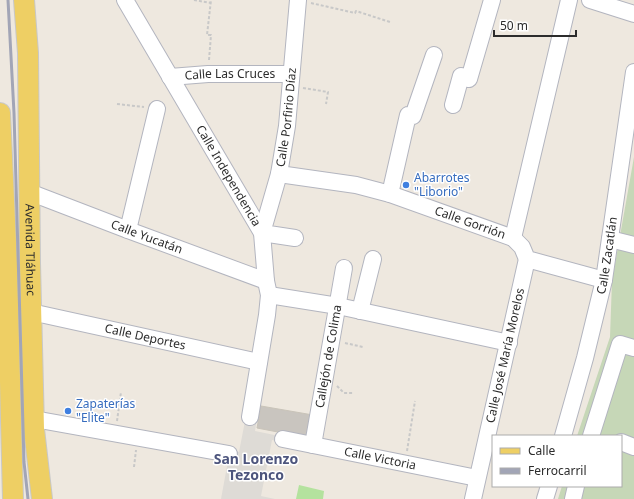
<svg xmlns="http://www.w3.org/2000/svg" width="634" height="499" viewBox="0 0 634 499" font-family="'Noto Sans',sans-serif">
	<rect width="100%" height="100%" fill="#eee8df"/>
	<!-- green -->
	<path fill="#b4e29e" d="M299,485L324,491L323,499H296Z"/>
	<!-- cemetery -->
	<path fill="#c6d7b7" d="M634,157V499H558L562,486H621V436H577L610,337L612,281Z"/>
	<!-- plaza -->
	<path fill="#dedbd6" d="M246,416L257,418L255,431L284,437L283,442L272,440L261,496L275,499H221L230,450L239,452Z"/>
	<!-- building -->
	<path fill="#c9c5bf" stroke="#c9c4b9" d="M261,406L313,415L309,438L257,428Z"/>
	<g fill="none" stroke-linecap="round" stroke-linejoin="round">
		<!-- minor casing -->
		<g stroke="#b3b5bf" stroke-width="18">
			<g id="minor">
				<path id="s1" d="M125,0L262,233L266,281L269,295L267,315L250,417"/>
				<path d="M590,0L634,14"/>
				<path id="s2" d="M170,77L208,74H291"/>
				<path d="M453,105L461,76L469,79L492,0"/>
				<path id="s3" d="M279,174L356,185L390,194L513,238L522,247L527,259L604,280"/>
				<path id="s4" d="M29,192L128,230L266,281"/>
				<path d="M390,194L408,115L413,116L434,55"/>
				<path d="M128,230L157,109"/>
				<path id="s5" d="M295,238L262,233L279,174L287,126L298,0"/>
				<path d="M513,238L569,0"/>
				<path d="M610,239L634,245"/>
				<path d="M269,295L338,306L509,343"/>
				<path d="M360,311L373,259"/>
				<path id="s6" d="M31,312L259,362"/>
				<path d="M34,419L229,454"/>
				<path id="s7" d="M563,436L585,358L604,280L634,72"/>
				<path d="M591,436L620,344L634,348"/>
				<path id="s8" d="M283,439L477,478"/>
				<path d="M621,442L634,447"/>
				<path id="s9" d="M313,445L344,268"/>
				<path id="s10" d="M473,499L527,259"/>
				<path d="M545,499L549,486"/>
				<path d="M573,499L576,486"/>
			</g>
		</g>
		<!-- major casing -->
		<g stroke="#c8c8c8" stroke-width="22">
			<g id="major">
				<path id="s11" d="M24,0L28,53L30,263L34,429L42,499"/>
				<path d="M0,113L7,264L13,499"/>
			</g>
		</g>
		<!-- path -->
		<path stroke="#c8c8c8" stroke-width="2" stroke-dasharray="3 2" stroke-linecap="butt" d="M194,0L211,3
			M311,3L355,13L356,11L390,22
			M209,60L211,35H207L211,0
			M303,88L328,92L326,104
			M117,104L144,107
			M345,343L363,347
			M337,386L344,393H353
			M117,421L121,392
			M407,451L415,401
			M134,467L136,450"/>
		<!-- minor -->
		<use href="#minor" stroke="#fff" stroke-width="16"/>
		<!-- major -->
		<use href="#major" stroke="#eecf64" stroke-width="20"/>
		<!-- rail -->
		<path stroke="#a2a5b6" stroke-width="3" d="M8,0L14,113L24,462L28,499"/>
	</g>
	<!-- markers -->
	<g fill="#3f7fe0" stroke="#fff" stroke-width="1.5">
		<circle cx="406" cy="185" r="4"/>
		<circle cx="68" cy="411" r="4"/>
	</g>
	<g text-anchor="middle" stroke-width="3" stroke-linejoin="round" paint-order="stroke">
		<!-- street labels -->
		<g font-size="12" fill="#2c2c2c" stroke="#fff">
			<text dy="4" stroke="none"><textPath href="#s2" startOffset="60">Calle Las Cruces</textPath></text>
			<text dy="4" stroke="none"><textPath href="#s5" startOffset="152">Calle Porfirio Díaz</textPath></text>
			<text dy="4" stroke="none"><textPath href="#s1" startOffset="204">Calle Independencia</textPath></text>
			<text dy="4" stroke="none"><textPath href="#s3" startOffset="198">Calle Gorrión</textPath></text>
			<text dy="4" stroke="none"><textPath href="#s4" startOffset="126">Calle Yucatán</textPath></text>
			<text dy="4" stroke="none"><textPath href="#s11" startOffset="250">Avenida Tláhuac</textPath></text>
			<text dy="4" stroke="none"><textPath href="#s7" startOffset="186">Calle Zacatlán</textPath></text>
			<text dy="4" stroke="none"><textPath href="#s6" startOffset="117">Calle Deportes</textPath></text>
			<text dy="4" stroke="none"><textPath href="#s10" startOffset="147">Calle José María Morelos</textPath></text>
			<text dy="4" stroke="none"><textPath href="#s9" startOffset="90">Callejón de Colima</textPath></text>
			<text dy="4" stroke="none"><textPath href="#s8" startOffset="99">Calle Victoria</textPath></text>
		</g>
		<!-- shop labels -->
		<g font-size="12" fill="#366cbe" stroke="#fff" text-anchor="start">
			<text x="414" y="182">Abarrotes<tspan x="414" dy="14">"Liborio"</tspan></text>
			<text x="76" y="408">Zapaterías<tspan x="76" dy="14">"Elite"</tspan></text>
		</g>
		<!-- quarter labels -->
		<g font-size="14" font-weight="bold" fill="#4d557d" stroke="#fff">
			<text x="256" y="464">San Lorenzo<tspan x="256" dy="16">Tezonco</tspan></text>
		</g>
	</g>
	<!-- legend -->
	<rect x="492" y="435" width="130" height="52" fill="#ffffff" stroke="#ababab"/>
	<rect x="500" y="448" width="20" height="6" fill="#eecf64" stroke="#ababab"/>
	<text x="528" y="455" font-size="12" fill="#2c2c2c">Calle</text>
	<rect x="500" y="468" width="20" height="6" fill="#a2a5b6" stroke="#ababab"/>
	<text x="528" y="475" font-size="12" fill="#2c2c2c">Ferrocarril</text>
	<!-- scale -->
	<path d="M494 30v6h82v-6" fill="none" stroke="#2c2c2c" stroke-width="2"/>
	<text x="500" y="30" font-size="12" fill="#2c2c2c" stroke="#ffffff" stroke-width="3" paint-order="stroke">50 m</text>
</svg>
